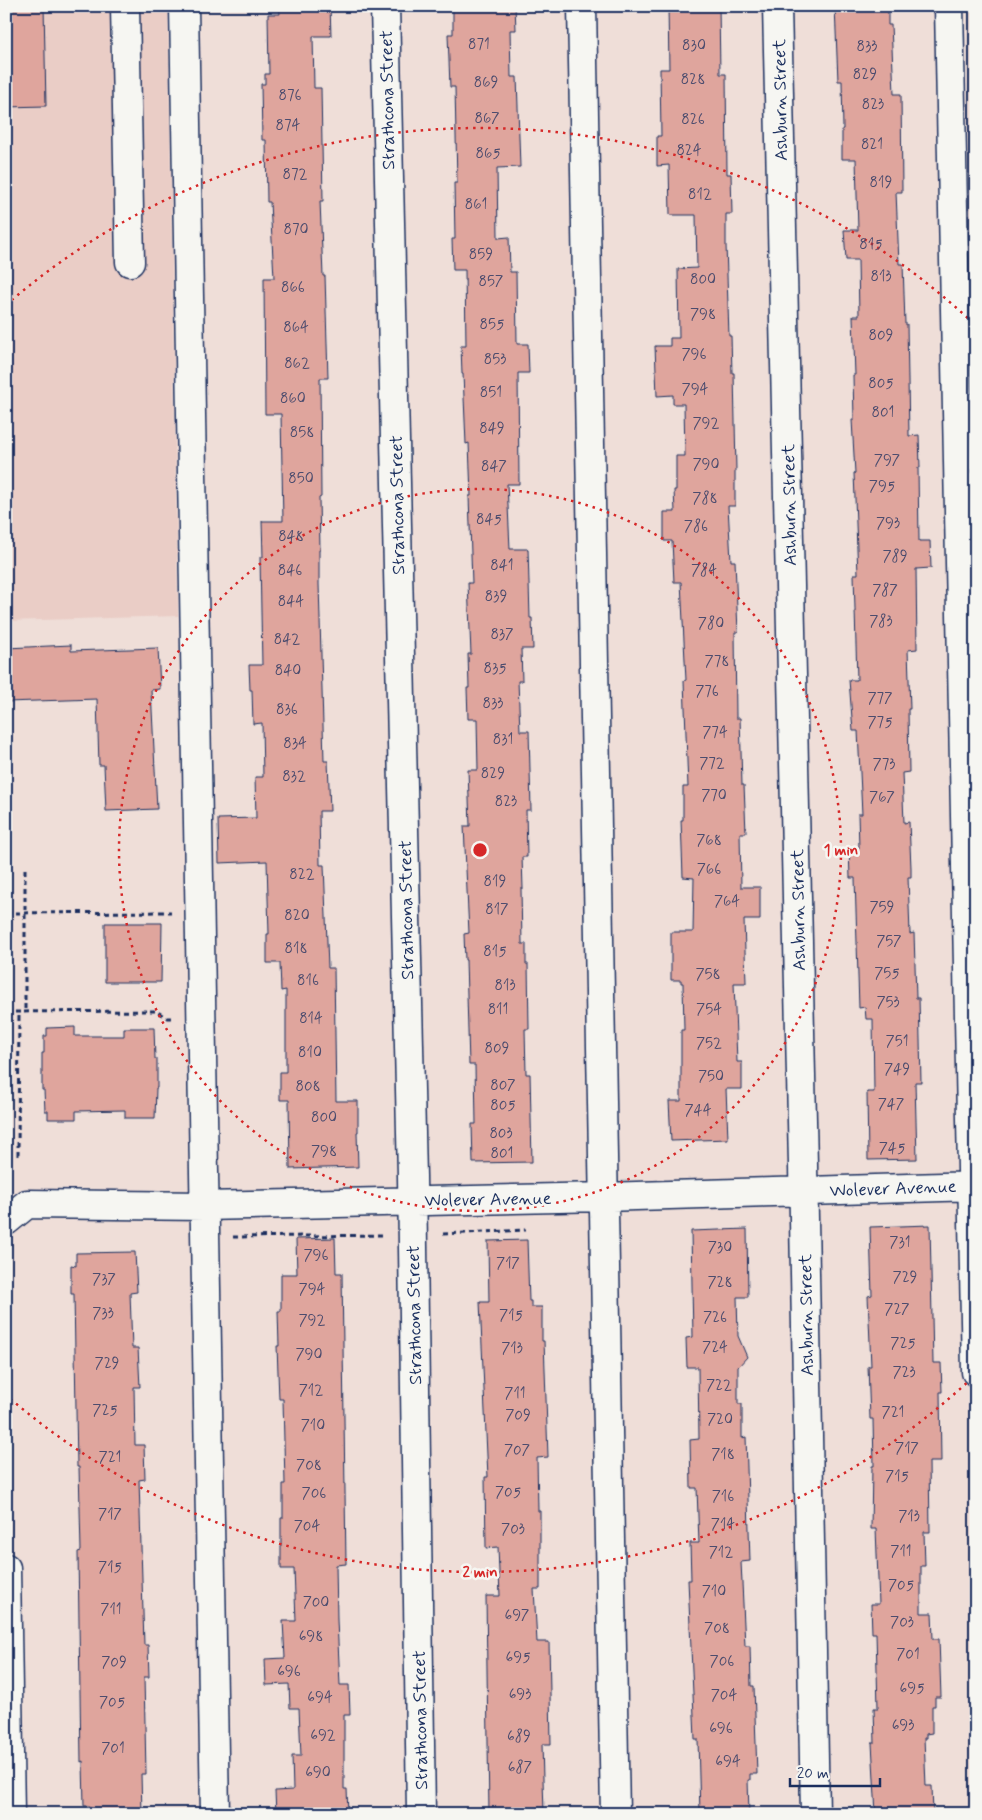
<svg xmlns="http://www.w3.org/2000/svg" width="982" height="1820" viewBox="0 0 982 1820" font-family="Mynerve,sans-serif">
	<rect width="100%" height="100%" fill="#efded8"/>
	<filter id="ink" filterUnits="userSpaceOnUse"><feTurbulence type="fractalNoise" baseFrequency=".02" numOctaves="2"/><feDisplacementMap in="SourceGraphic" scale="10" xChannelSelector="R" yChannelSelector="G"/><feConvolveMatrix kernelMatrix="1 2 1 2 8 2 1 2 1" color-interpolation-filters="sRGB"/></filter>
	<g filter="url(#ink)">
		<!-- built -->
		<path fill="#eacdc6" d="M6,6H168L178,616L6,621Z"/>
		<!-- building -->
		<path fill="#dfa59d" stroke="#1b2f5e" d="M6,6H44L46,106L6,107Z
			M279,6H330L331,36H313L314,88H321L323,201H320L323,276H325L328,378H320L321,497L319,498L320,550H319V584L324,761H328L330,811H319L320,865H324L328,968H334L336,1101H358V1132H357L358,1167L290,1169L289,1100H280V1072H286V990L281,991L280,963H267V934H269L267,861L219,863L218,819L256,818L255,777H263L262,723L253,724L252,690H250L249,665H262L260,557H263L262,521H283L281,414H265L264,278H274L270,202H267L266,140H262L261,84H265V74H269L268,14H280Z
			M453,6H515L516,30H510L511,77H517L520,167L497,168L498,238L509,237L510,272H516L517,344H528L529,373H518L519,484H507L510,549H528L530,618H532L533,649H521L522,681H518L520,731H529L531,810H526L527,857H522L523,889H521L522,944H526V964H528L529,1029H525L526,1074H530L532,1162L473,1163L472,1124H476L475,1065H469L466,960H465L464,934L469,933L464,826H470L468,770H478L477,719H468L467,688H469L468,654H471L468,583H472L469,496H471L469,443L466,444L463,374H462L461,346H466L465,270H453L452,239H455L454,183H457L455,87H450L448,34H453Z
			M668,6H719L720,74H726L727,174H731L732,214H726V245L729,336H731L732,373H734L736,471L735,472V506H728L731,561H735L738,632H735L736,718H740L742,785H744L746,833H740L741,887H760V920H744L746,983H734L737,1062H742V1089H726L728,1139L671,1141L669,1101H681V1030H684L683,983H681V980H671V932H693L694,878L683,877L681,820H683V787H688L684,681L686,680L681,582H674L672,541H664V512H675L674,490H676V456H685L684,404H673V395L657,396L655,346H670V338H679L678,269L697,268L696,215H670L669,165L657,166V136H661L660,69H669Z
			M835,6H888V25H891L894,94H901L902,192H896L899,264H903L905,324H907L909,436L919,435L920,468H918L919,541H930L931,568L916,569L917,649L908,650L910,709H908L909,772L902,773L904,823L909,822L911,868V877H908L910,934L914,933L916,998H919L921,1082H915L917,1159L868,1160L867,1092H874L873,1019H866L865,1007L859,1008L855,878H850L849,848H859L858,814H862L858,731H853L849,680H857L854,574H858L854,473H855L852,420H854L853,375H855L853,316H859L858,260H846L844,230H858L856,159H842V129H843L842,81H838Z
			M71,645V651L158,648L160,689L151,690L157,809L106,811L104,765H99L97,699L6,702V648Z
			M105,923H162L161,982H105Z
			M75,1027V1036H124V1028H154L155,1059H157V1088H156L155,1118H125V1110L76,1111V1119H48V1111H45L44,1090H42V1053H44V1036H47V1028Z
			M930,1225L933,1363H941L942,1392H940L941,1462H929L930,1532H924L925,1566H921V1613H932L933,1639H939L941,1697H935V1706H932V1733L926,1734V1738H924L926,1786H932L933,1814H876L872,1743H875L874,1708H878L876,1633H872L871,1604H879L876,1529H871L872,1466H874L873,1419H870L868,1366H871L868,1296L872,1295L870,1227Z
			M747,1229L748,1297H737L738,1336L747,1357L738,1367V1404H742V1438L746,1437L750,1561L741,1562L745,1646H750L751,1686H754L757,1774H750V1780H748L749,1814H700L698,1739H695L688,1580H691L690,1543H699L697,1488H691L690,1440L699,1439L698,1367H687L686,1338L693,1337L691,1231Z
			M335,1238L336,1273H342L346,1564L336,1565L337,1620L340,1685H349L350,1715H344V1789H347L348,1814H276L275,1791L293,1790L292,1756H301L299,1708H290L289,1684L266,1685L265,1659L285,1658L283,1621H296L294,1569H281V1518H283V1484H285L283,1399H279L277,1346H279L278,1311H281V1274H297L296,1239Z
			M527,1240L529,1301H531V1307H542V1341H544L548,1457L537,1458L538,1511H540V1589H534L537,1642H549L551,1744H542L544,1814H489L486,1596H500L498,1547L486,1548L485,1477H488L480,1302H489L488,1241Z
			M135,1252L137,1292L130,1293L132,1348H138L140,1387H134L135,1445H144L145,1479L139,1480L144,1645H148L149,1677H144L146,1774H141L142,1814H90V1806H84L83,1761L81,1762L78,1552L81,1551L79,1467H77L74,1294H71V1265L76,1266V1253Z"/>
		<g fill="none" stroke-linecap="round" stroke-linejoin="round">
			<!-- minor casing -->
			<g stroke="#1b2f5e" stroke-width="31">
				<path id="minor" d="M125,6L130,262
					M184,6L215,1814
					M385,6L412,1176L421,1814
					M582,6L615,1814
					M777,6L803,1165L815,1814
					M949,6L976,1372
					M6,1221L27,1204L204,1206L603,1197L976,1186
					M6,1568L10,1814"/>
			</g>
			<!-- path -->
			<path stroke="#1b2f5e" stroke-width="3" stroke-dasharray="5 4" stroke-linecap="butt" d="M25,869V1012
				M6,913L171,912
				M6,1012L156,1011L167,1018H173
				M18,1156L19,1012
				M443,1234L526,1230
				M233,1237L384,1235"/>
			<!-- minor -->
			<use href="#minor" stroke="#f6f6f2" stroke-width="28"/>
		</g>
	</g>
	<!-- distance rings -->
	<g fill="none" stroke="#d62828" stroke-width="2.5" stroke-dasharray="2.5 5">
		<circle cx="480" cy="850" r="361"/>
		<path d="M972 1378A722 722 0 0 1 6 1395M6 305A722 722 0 0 1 972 322"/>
	</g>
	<g text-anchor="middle" stroke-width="5" stroke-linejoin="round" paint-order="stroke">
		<!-- number labels -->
		<g font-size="15" fill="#4c4c6e">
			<text x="479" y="49">871</text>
			<text x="694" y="50">830</text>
			<text x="867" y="51">833</text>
			<text x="865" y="79">829</text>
			<text x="693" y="84">828</text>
			<text x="486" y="87">869</text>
			<text x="290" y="100">876</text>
			<text x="873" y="109">823</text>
			<text x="487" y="123">867</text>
			<text x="693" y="124">826</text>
			<text x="288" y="130">874</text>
			<text x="872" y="149">821</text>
			<text x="689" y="155">824</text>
			<text x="488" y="158">865</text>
			<text x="295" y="179">872</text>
			<text x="881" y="187">819</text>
			<text x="700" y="199">812</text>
			<text x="476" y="209">861</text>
			<text x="296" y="234">870</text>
			<text x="871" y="249">815</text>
			<text x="481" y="259">859</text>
			<text x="881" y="281">813</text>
			<text x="703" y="284">800</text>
			<text x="491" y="286">857</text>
			<text x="293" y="292">866</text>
			<text x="703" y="319">798</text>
			<text x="492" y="329">855</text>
			<text x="296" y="332">864</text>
			<text x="881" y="340">809</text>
			<text x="694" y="359">796</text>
			<text x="495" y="364">853</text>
			<text x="297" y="368">862</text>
			<text x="881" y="388">805</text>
			<text x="695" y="394">794</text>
			<text x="491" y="397">851</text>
			<text x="293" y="403">860</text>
			<text x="883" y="417">801</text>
			<text x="706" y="428">792</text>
			<text x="492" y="433">849</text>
			<text x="302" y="437">858</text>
			<text x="887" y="465">797</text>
			<text x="706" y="469">790</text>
			<text x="494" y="471">847</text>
			<text x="301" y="483">850</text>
			<text x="882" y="491">795</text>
			<text x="705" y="503">788</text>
			<text x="489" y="524">845</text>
			<text x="888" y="528">793</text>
			<text x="696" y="531">786</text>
			<text x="291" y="541">848</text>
			<text x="895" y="561">789</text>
			<text x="502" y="570">841</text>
			<text x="290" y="575">846</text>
			<text x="704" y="575">784</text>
			<text x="885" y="595">787</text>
			<text x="496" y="601">839</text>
			<text x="291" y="606">844</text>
			<text x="881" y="626">783</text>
			<text x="711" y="628">780</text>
			<text x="502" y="639">837</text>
			<text x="287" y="644">842</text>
			<text x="717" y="666">778</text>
			<text x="495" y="673">835</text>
			<text x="288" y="675">840</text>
			<text x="707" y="696">776</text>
			<text x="880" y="703">777</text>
			<text x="493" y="708">833</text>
			<text x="287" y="714">836</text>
			<text x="880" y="727">775</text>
			<text x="715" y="737">774</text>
			<text x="503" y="744">831</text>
			<text x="295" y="748">834</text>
			<text x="712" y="768">772</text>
			<text x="884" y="769">773</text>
			<text x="493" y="778">829</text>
			<text x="294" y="781">832</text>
			<text x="714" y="800">770</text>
			<text x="882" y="802">767</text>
			<text x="506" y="806">823</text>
			<text x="709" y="845">768</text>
			<text x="709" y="874">766</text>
			<text x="302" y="879">822</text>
			<text x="495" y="886">819</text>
			<text x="727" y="906">764</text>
			<text x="882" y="912">759</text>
			<text x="497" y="914">817</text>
			<text x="297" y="920">820</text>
			<text x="889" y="946">757</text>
			<text x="296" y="953">818</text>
			<text x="495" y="956">815</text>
			<text x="887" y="978">755</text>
			<text x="708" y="979">758</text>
			<text x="308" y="985">816</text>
			<text x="505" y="990">813</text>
			<text x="888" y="1007">753</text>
			<text x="498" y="1014">811</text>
			<text x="709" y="1014">754</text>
			<text x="311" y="1023">814</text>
			<text x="897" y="1046">751</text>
			<text x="709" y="1048">752</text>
			<text x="497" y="1053">809</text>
			<text x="310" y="1057">810</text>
			<text x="897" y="1074">749</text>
			<text x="711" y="1081">750</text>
			<text x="503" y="1090">807</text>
			<text x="308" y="1091">808</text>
			<text x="891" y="1109">747</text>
			<text x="503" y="1110">805</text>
			<text x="698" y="1115">744</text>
			<text x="324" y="1122">800</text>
			<text x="501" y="1138">803</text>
			<text x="892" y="1153">745</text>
			<text x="324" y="1156">798</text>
			<text x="502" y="1158">801</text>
			<text x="900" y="1247">731</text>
			<text x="720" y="1252">730</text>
			<text x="316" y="1260">796</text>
			<text x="508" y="1268">717</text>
			<text x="905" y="1282">729</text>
			<text x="104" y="1284">737</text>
			<text x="720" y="1287">728</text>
			<text x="312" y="1294">794</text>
			<text x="897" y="1314">727</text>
			<text x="103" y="1318">733</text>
			<text x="511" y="1320">715</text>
			<text x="715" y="1322">726</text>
			<text x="312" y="1325">792</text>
			<text x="903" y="1348">725</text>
			<text x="715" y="1352">724</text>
			<text x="512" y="1353">713</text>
			<text x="309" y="1359">790</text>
			<text x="107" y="1368">729</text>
			<text x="904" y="1377">723</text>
			<text x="719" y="1390">722</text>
			<text x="311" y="1395">712</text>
			<text x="515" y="1398">711</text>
			<text x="105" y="1415">725</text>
			<text x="893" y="1417">721</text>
			<text x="518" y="1420">709</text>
			<text x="720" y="1424">720</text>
			<text x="313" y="1430">710</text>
			<text x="907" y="1453">717</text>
			<text x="517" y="1455">707</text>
			<text x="723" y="1459">718</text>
			<text x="110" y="1462">721</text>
			<text x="309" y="1470">708</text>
			<text x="897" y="1481">715</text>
			<text x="508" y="1497">705</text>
			<text x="314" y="1498">706</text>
			<text x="723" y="1501">716</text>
			<text x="110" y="1519">717</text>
			<text x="909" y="1521">713</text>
			<text x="723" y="1529">714</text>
			<text x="307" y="1531">704</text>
			<text x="513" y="1534">703</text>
			<text x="901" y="1556">711</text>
			<text x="721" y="1557">712</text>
			<text x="110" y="1572">715</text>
			<text x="901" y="1590">705</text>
			<text x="714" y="1596">710</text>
			<text x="316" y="1607">700</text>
			<text x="111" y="1614">711</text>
			<text x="517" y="1620">697</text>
			<text x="902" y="1627">703</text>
			<text x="717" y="1633">708</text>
			<text x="311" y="1641">698</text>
			<text x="908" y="1659">701</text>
			<text x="518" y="1662">695</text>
			<text x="722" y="1666">706</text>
			<text x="114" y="1667">709</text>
			<text x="289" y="1676">696</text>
			<text x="912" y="1693">695</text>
			<text x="520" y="1699">693</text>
			<text x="724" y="1700">704</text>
			<text x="320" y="1702">694</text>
			<text x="112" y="1707">705</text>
			<text x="903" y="1730">693</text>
			<text x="721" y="1733">696</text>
			<text x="323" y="1740">692</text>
			<text x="519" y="1741">689</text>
			<text x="113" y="1753">701</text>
			<text x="728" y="1766">694</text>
			<text x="520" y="1772">687</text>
			<text x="318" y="1777">690</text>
		</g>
		<!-- street labels -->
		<g font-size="18" fill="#1b2f5e" stroke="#f6f6f2">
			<text transform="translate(387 100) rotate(-91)" y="6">Strathcona Street</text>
			<text transform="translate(780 100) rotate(-91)" y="6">Ashburn Street</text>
			<text transform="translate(397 505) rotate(-91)" y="6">Strathcona Street</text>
			<text transform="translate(789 505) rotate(-91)" y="6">Ashburn Street</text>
			<text transform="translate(406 910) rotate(-91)" y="6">Strathcona Street</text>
			<text transform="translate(798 910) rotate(-91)" y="6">Ashburn Street</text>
			<text transform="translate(893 1188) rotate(-2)" y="6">Wolever Avenue</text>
			<text transform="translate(488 1199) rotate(-1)" y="6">Wolever Avenue</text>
			<text transform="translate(414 1315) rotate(-91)" y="6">Strathcona Street</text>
			<text transform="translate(806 1315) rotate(-91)" y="6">Ashburn Street</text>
			<text transform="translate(420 1720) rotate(-91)" y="6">Strathcona Street</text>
		</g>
	</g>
	<circle cx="480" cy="850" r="8" fill="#d62828" stroke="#f6f6f2" stroke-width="2.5"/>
	<g font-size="15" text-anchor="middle" font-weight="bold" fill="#d62828" stroke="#f6f6f2" stroke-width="5" stroke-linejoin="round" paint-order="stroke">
		<text x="841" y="855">1 min</text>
		<text x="480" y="1577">2 min</text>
	</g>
	<!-- margin -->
	<rect width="982" height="1820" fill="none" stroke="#f6f6f2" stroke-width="25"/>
	<rect x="12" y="12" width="957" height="1795" fill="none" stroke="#1b2f5e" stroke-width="2" filter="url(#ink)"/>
	<!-- scale -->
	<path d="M790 1778v8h90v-8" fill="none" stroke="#1b2f5e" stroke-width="2.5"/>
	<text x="797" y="1778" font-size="15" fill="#1b2f5e" stroke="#f6f6f2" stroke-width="4" paint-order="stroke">20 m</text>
</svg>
